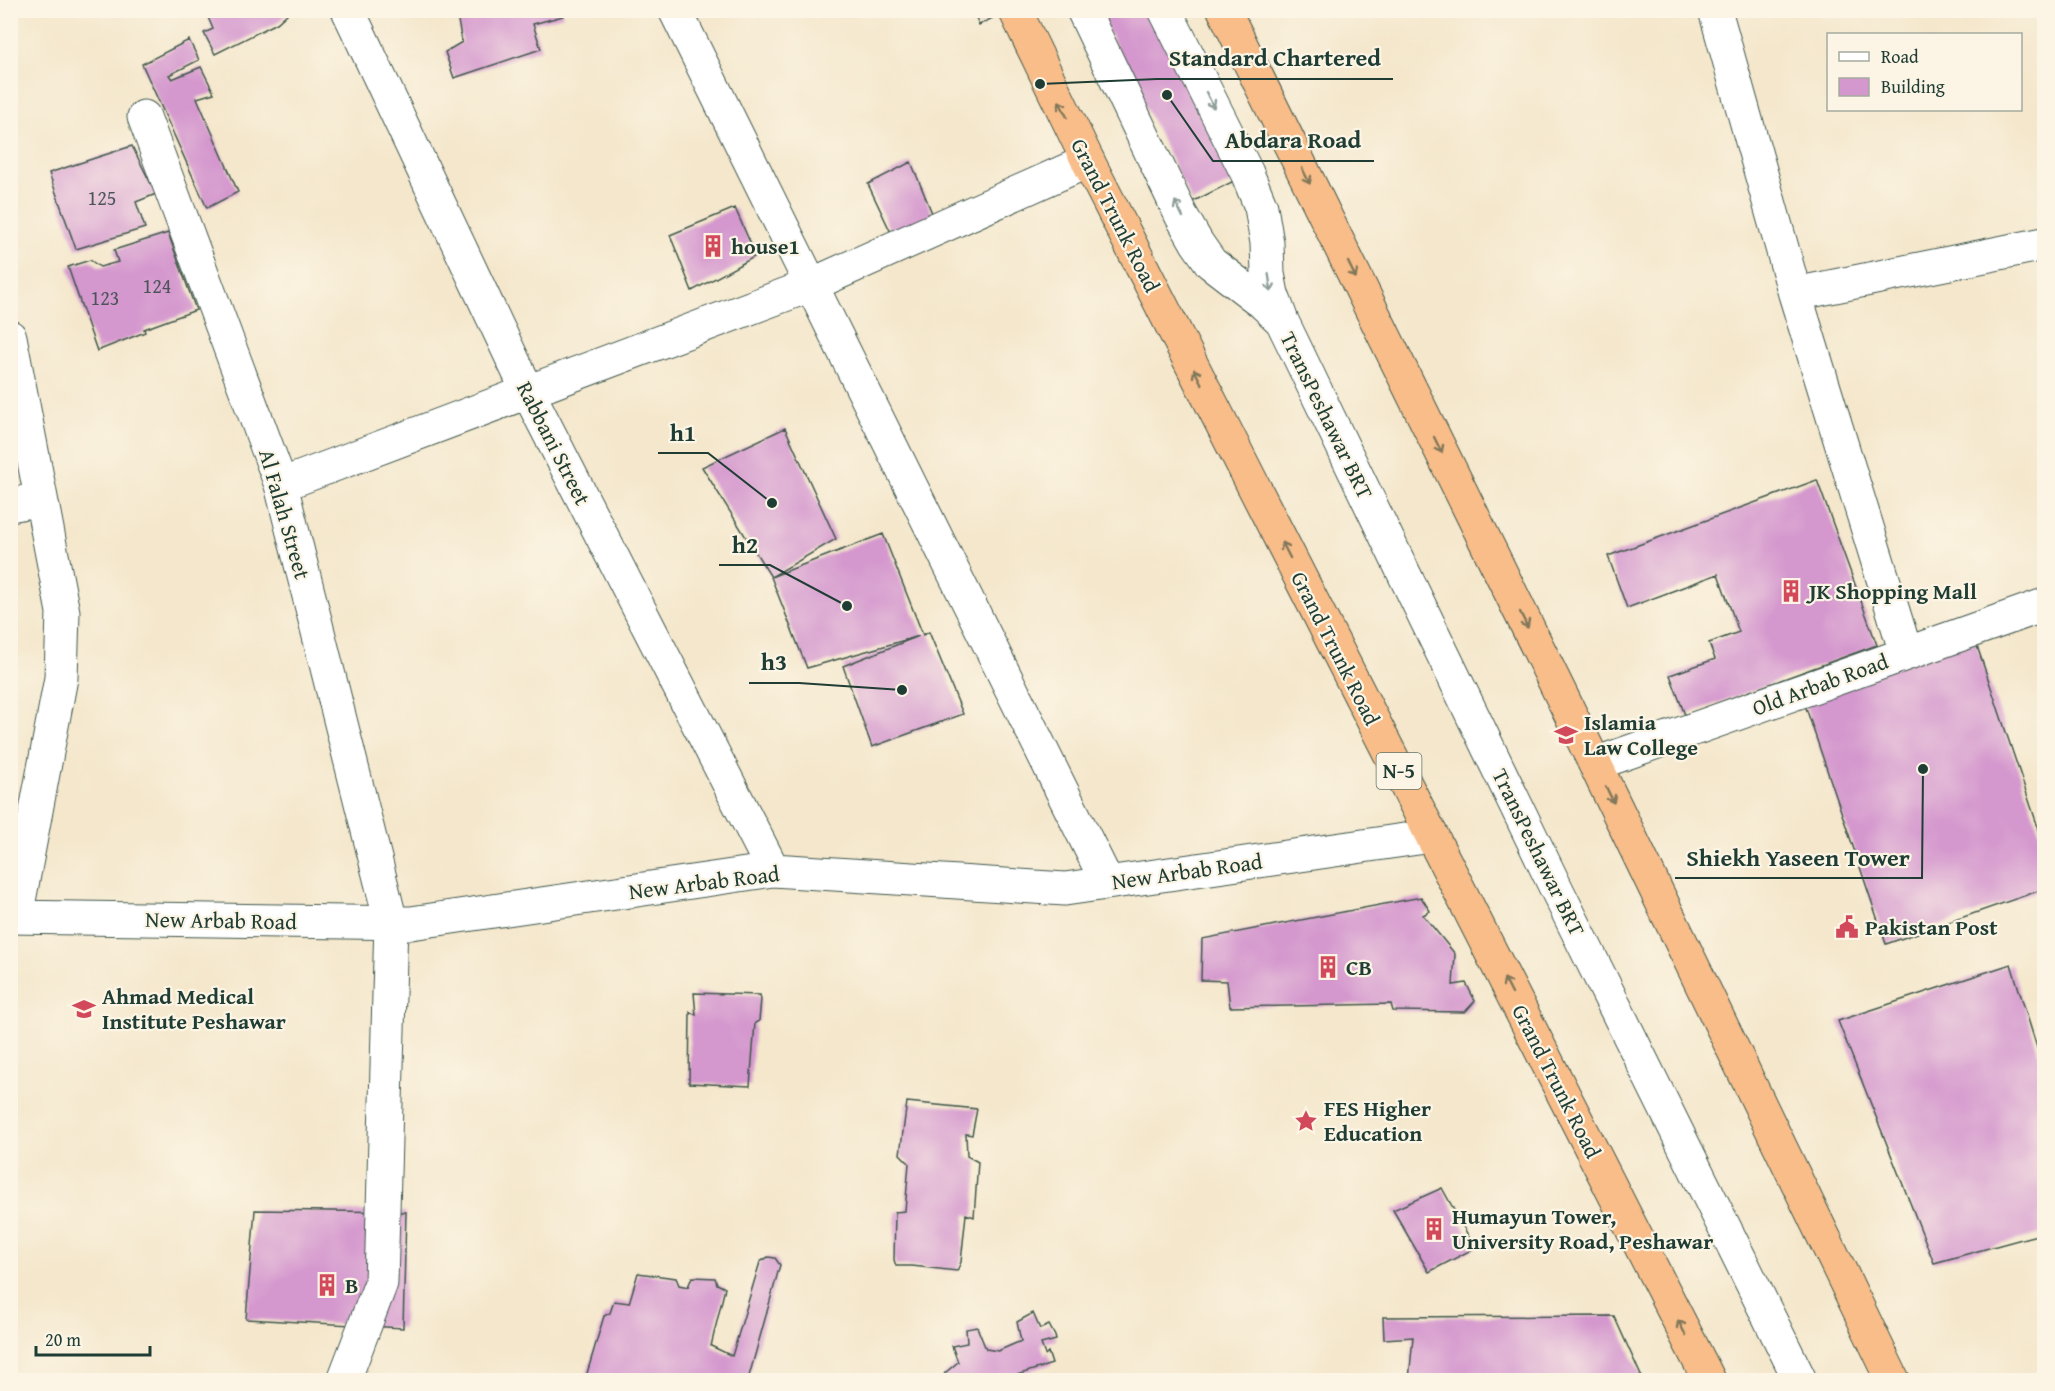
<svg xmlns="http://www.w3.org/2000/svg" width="2055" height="1391" viewBox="0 0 2055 1391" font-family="'Gentium Book Plus',serif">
	<rect width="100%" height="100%" fill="#fcf5e5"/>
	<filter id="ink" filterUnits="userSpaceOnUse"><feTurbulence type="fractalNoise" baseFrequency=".0167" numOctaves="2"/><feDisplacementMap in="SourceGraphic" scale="12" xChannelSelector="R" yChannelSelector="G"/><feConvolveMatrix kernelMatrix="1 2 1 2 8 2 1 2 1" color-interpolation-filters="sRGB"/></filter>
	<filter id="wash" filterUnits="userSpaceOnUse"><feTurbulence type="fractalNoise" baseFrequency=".008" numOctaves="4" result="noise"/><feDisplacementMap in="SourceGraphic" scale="24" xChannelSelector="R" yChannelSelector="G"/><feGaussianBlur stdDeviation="1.35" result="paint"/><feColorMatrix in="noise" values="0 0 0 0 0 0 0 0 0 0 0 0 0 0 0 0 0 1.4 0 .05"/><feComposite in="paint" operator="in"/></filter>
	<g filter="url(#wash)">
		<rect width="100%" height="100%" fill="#f4e7cc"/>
		<g id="blocks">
			<!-- building -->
			<path fill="#d497ce" d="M205,10H286L287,14L277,23L215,54L204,33L213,29Z
				M456,10H561L563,16L533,24L541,49L454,78L445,52L462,42Z
				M973,10H1008L979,25Z
				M1098,10H1153L1238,179L1192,202Z
				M189,40L199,60L169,75L172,79L201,67L214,93L197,98L238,192L207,208L142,64Z
				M132,146L156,194L136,202L145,228L76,249L49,173Z
				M911,162L934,218L894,239L868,184Z
				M735,208L756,256L692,291L670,235Z
				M168,233L196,310L144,329L145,332L97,351L68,267L90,260L100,267L118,262L114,250Z
				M785,428L836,539L771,577L702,467Z
				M1817,480L1877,645L1685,715L1670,675L1715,659L1709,643L1739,632L1718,574L1627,608L1608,556Z
				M883,534L923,635L929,632L963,714L872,747L843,666L919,636L807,668L771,577Z
				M1973,634L2044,845V889L1886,944L1801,693Z
				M1421,897L1430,911L1423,915L1455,954L1453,985L1466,983L1475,1001L1465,1012L1393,1011L1391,1004L1230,1007L1227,981L1201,980L1202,939Z
				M2011,964L2044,1070V1233L1934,1263L1838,1021Z
				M694,993L760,995L761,999L759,1021L755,1023L750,1086L689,1083L690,1012L696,1015Z
				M907,1102L977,1109L972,1135L966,1134L967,1156L978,1162L974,1217L966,1214L961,1262L957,1271L912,1266H896L894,1260L895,1212L905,1211L909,1163L900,1154Z
				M1442,1188L1475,1248L1429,1272L1393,1210Z
				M255,1210L406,1212L403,1328L246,1319Z
				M768,1257L775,1258L780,1265L748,1380H585L604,1316L610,1313L614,1301L629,1303L638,1273L676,1278L679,1285L688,1287L692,1277L715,1278L717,1284L725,1288L711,1346L732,1356L760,1262Z
				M1033,1313L1040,1329L1049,1325L1055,1336L1056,1340L1041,1344L1045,1355L1048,1352L1052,1364L1001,1380H942L945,1373L958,1362L952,1346L967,1343L966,1329L977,1327L986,1349L998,1351L1021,1341L1017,1322Z
				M1614,1316L1643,1380H1409L1413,1337L1384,1339L1383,1317Z"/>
		</g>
	</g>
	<g filter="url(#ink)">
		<use href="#blocks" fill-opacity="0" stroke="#3f564b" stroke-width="1.5"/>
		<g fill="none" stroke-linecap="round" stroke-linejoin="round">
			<!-- minor casing -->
			<g stroke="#3f564b" stroke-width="35">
				<path id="minor" d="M348,10L528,392L773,870
					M675,10L1107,882
					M1083,10L1181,215L1197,243L1211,263L1262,302L1282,321L1272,294L1268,274L1267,243L1261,207L1247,173L1165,10
					M1715,10L1795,294L1906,653
					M144,117L281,485L391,922L381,1283L344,1380
					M1795,294L2044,244
					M1282,321L1553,882L1800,1380
					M10,337L63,612L61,678L16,917
					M281,485L811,285L1088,161
					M10,505L41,499
					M1595,764L2044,605
					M10,917L411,923L773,870L1065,889L1432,836"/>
			</g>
			<!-- highway casing -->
			<g stroke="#3f564b" stroke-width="35">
				<path id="highway" d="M1015,10L1088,161L1709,1380
					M1224,10L1595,764L1893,1380"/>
			</g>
			<!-- minor -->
			<use href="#minor" stroke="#fff" stroke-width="33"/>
			<!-- highway -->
			<use href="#highway" stroke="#f8bd89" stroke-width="33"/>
		</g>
		<!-- one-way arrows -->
		<defs><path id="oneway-shaft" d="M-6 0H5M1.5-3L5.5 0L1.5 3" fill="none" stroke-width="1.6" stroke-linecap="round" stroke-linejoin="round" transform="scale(1.5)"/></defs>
		<g stroke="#8f9e9a">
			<use href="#oneway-shaft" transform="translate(1210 100) rotate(63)"/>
			<use href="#oneway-shaft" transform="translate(1179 209) rotate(-116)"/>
			<use href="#oneway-shaft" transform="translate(1270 283) rotate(81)"/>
		</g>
		<g stroke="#81775a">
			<use href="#oneway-shaft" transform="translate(1063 109) rotate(-116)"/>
			<use href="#oneway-shaft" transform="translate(1306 176) rotate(64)"/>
			<use href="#oneway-shaft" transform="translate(1352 270) rotate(64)"/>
			<use href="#oneway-shaft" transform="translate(1198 377) rotate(-117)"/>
			<use href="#oneway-shaft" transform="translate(1438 445) rotate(64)"/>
			<use href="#oneway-shaft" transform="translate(1286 550) rotate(-117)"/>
			<use href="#oneway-shaft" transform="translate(1524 620) rotate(64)"/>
			<use href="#oneway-shaft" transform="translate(1610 795) rotate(64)"/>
			<use href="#oneway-shaft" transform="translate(1508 986) rotate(-117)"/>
			<use href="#oneway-shaft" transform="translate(1682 1328) rotate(-117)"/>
		</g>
	</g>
	<!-- icons -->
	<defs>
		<g id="building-bare" transform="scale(1.8)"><path d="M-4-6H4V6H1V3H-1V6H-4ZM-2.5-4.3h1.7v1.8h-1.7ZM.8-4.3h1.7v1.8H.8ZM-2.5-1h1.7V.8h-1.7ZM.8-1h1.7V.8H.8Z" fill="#d1495b" stroke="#fcf5e5" stroke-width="2.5" paint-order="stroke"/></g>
		<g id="university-bare" transform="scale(1.8)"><path d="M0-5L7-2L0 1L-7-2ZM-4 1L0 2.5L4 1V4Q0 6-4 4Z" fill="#d1495b" stroke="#fcf5e5" stroke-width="2.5" paint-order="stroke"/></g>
		<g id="civic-bare" transform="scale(1.8)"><path d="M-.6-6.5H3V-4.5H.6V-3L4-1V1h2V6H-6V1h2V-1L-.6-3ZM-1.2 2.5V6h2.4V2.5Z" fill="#d1495b" stroke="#fcf5e5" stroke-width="2.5" paint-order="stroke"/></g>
		<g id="sight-bare" transform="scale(1.8)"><path d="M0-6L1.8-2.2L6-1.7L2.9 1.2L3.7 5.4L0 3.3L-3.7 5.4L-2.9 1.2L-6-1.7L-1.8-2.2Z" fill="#d1495b" stroke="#fcf5e5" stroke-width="2.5" paint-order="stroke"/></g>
	</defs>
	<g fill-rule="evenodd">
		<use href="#building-bare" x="713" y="246"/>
		<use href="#building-bare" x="1791" y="591"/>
		<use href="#university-bare" x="1566" y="735"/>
		<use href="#civic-bare" x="1847" y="927"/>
		<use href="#building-bare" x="1328" y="967"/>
		<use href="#university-bare" x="84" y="1009"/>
		<use href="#sight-bare" x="1306" y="1121"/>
		<use href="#building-bare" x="1434" y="1229"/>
		<use href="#building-bare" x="327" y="1285"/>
	</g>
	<g text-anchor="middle" stroke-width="4.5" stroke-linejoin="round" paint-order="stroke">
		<!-- number labels -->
		<g font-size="20" fill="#4c545a">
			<text x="102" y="205">125</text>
			<text x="157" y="293">124</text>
			<text x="105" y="305">123</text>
		</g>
		<!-- shield labels -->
		<rect fill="#fcf5e5" stroke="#617469" stroke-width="1.5" x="1376.5" y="753" width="45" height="36" rx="4.5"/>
		<g font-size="21" font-weight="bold" fill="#1f3d34">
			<text x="1399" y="778">N-5</text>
		</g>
		<!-- street labels -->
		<g font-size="22" fill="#1f3d34" stroke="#fcf5e5">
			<text transform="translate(1116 215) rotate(63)" y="8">Grand Trunk Road</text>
			<text transform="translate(1327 415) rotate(64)" y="8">TransPeshawar BRT</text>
			<text transform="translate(554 443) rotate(63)" y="8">Rabbani Street</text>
			<text transform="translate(285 514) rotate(74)" y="8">Al Falah Street</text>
			<text transform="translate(1336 648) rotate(63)" y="8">Grand Trunk Road</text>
			<text transform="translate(1820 684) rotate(-20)" y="8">Old Arbab Road</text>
			<text transform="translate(1539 852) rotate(64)" y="8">TransPeshawar BRT</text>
			<text transform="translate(1187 871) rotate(-8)" y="8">New Arbab Road</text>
			<text transform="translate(704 882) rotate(-7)" y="8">New Arbab Road</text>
			<text transform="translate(221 920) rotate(1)" y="8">New Arbab Road</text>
			<text transform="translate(1557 1081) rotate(63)" y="8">Grand Trunk Road</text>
		</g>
		<!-- poi labels -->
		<g font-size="22" font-weight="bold" fill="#1f3d34" stroke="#fcf5e5" text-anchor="start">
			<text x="731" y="254">house1</text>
			<text x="1809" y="599">JK Shopping Mall</text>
			<text x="1584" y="730">Islamia<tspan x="1584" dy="25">Law College</tspan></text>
			<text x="1865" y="935">Pakistan Post</text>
			<text x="1346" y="975">CB</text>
			<text x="102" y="1004">Ahmad Medical<tspan x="102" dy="25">Institute Peshawar</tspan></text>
			<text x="1324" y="1116">FES Higher<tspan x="1324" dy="25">Education</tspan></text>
			<text x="1452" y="1224">Humayun Tower,<tspan x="1452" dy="25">University Road, Peshawar</tspan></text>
			<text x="345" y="1293">B</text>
		</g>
	</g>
	<!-- callouts -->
	<path fill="none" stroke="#1f3d34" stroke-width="2" d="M1040 84L1157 79H1393M1167 95L1213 161H1374M772 503L708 453H658M847 606L770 565H719M902 690L799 683H749M1923 769L1922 878H1675"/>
	<g fill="#1f3d34" stroke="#fcf5e5" stroke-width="2">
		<circle cx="1040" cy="84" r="6"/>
		<circle cx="1167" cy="95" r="6"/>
		<circle cx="772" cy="503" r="6"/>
		<circle cx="847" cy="606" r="6"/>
		<circle cx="902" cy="690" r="6"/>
		<circle cx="1923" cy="769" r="6"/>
	</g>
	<g font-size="24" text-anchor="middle" font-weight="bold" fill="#1f3d34" stroke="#fcf5e5" stroke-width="4.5" stroke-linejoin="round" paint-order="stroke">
		<text x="1275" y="66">Standard Chartered</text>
		<text x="1293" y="148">Abdara Road</text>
		<text x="683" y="441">h1</text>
		<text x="745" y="553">h2</text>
		<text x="774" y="670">h3</text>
		<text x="1798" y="866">Shiekh Yaseen Tower</text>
	</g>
	<!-- margin -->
	<rect width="2055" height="1391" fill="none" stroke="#fcf5e5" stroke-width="36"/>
	<!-- legend -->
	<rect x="1827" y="33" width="195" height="78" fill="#fcf5e5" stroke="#a4ab9e" stroke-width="1.5"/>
	<rect x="1839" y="52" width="30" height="9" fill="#ffffff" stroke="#a4ab9e" stroke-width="1.5"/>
	<text x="1881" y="63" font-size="18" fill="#1f3d34">Road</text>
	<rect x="1839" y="78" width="30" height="18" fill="#d497ce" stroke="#a4ab9e" stroke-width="1.5"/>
	<text x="1881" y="93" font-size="18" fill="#1f3d34">Building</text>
	<!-- scale -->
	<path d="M36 1346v9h114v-9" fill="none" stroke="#1f3d34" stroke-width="3"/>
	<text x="45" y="1346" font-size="18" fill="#1f3d34" stroke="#fcf5e5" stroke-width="4.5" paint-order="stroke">20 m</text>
</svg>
